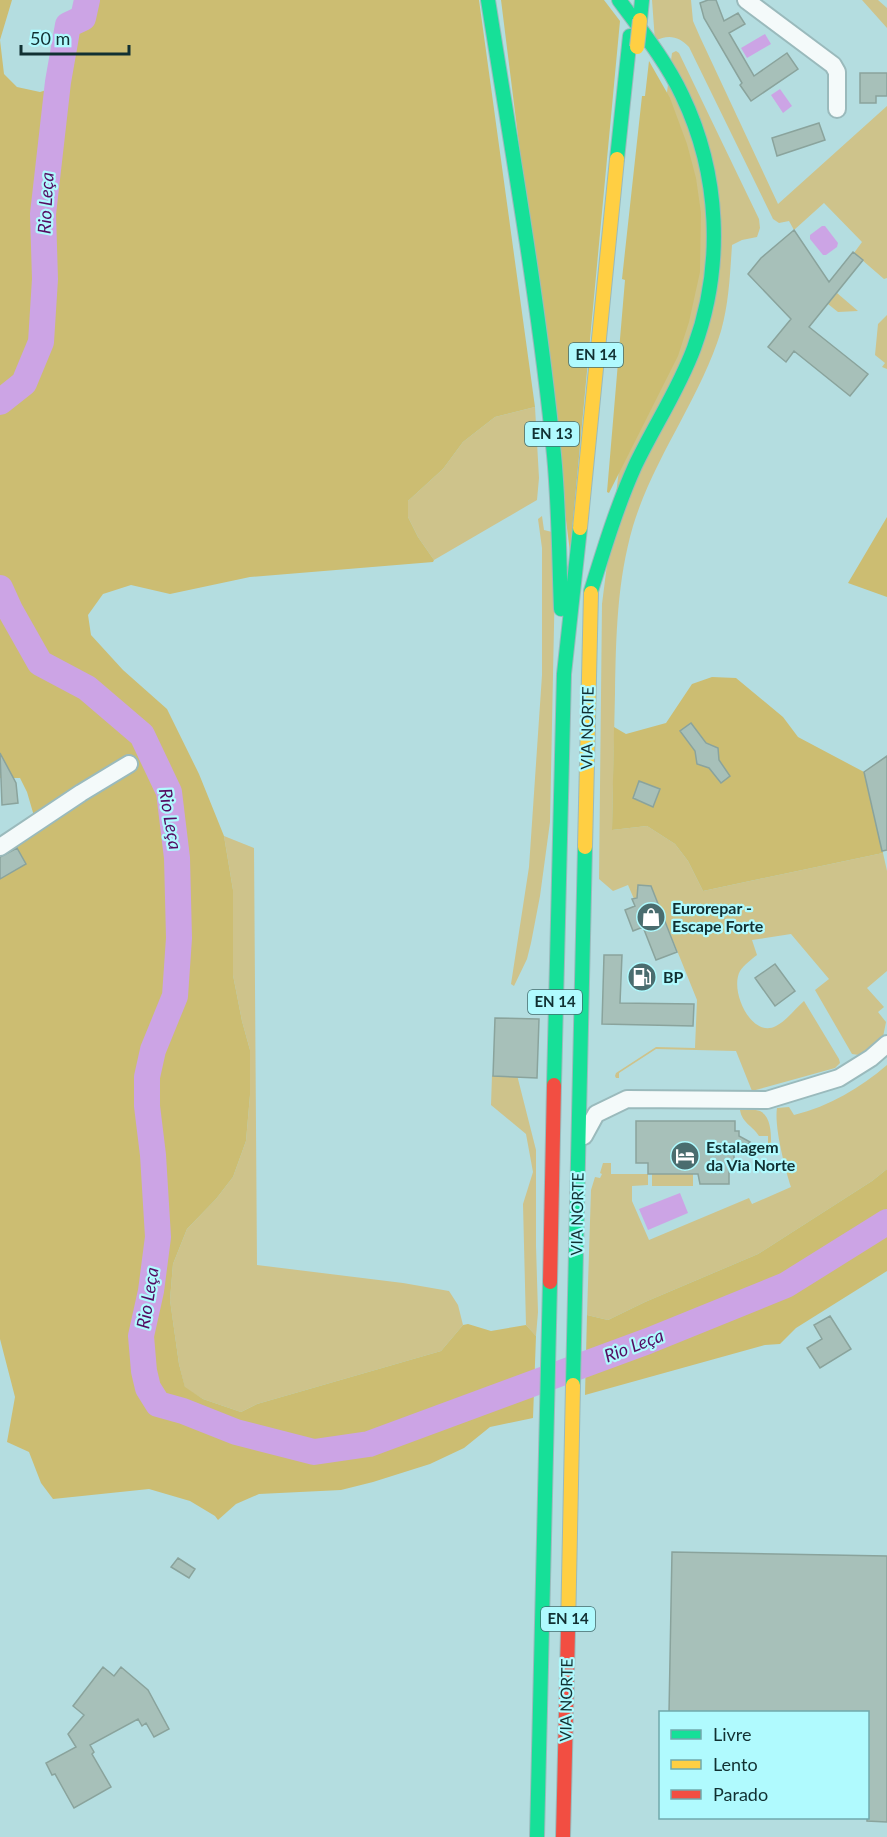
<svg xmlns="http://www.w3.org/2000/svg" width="887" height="1837" viewBox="0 0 887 1837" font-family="Lato,sans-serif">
	<rect width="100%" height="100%" fill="#b4dde0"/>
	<!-- green -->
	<path fill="#cec38b" d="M652,0H691L693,21L700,37L778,204L887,106V278L884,279L854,253L862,242L824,203L794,230L789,221L779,223L773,219L689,47C679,36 668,34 655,41Z
		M862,0H878L887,8V28Z
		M676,51L679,53L759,219L760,228L757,237L742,240L732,245C730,274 729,303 721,331C700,399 654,457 633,526C617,581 616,636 615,693C614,738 613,784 612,830L647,826L675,844L688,861L703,891L883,853L887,871V971L867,988L884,1007L878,1012L886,1022L883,1037L859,1055L852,1054L815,990L829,979L791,934L752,940L757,955C752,959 744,965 740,971C729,991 752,1039 776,1026C786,1021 795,1009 804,1001L839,1059L840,1063L835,1068L752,1091L736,1051L656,1049L619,1073V1078H616L615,1076L616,1073L656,1047L695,1048L697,1000L651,886L638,885L637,897L634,899L628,885L613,891L599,879L602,604L672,53Z
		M837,293L858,311L838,312L828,304Z
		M887,315V369L882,367L885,363L875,355L878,324Z
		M535,407L539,478L537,500L434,560L418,537L408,517V501L443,469L463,442L495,417Z
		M542,516L544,530L552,532L555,577L550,822L540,896L531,943L527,959L514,986L511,984L529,867L542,675V548L538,519Z
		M224,836L254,848L257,1265L403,1283L449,1291L458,1305L463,1325L441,1351L257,1404L241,1412L203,1399L185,1388L179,1364L170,1300L173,1264L187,1229L216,1199L233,1177L246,1141L250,1095V1050L242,1021L233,975V890Z
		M887,1065V1169L872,1181L758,1254L645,1302L608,1320L587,1315L591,1190L595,1177L600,1178L602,1174L600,1173L603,1163H611V1174H648V1185L632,1186V1201L649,1240L749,1198L752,1204L791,1187C785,1168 774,1127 777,1108L789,1107L794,1115C830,1106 860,1088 887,1065Z
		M492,1075L493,1076L517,1075L536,1150V1246L538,1312L536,1336L526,1325L523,1204L533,1172L526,1134L491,1105Z
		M740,1110C746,1110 755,1109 760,1111C773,1117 771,1140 771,1152H768V1136H759C753,1126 742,1123 740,1110Z
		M652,1174H693V1186H652Z"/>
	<!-- forest -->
	<path fill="#ccbd72" d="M0,0H12L0,40L4,74L17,87L40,92L69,83L78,19L77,0H479L535,407L495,417L463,442L443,469L408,501V517L418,537L434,560L433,562L250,577L170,594L131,585L103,594L88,615L91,635L123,670L167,709L199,774L224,836L233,890V975L242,1021L250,1050V1095L246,1141L233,1177L216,1199L187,1229L173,1264L170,1300L179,1364L185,1387L203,1399L241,1412L257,1404L441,1351L463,1325L468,1324L491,1331L526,1325L536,1336L533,1418L490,1427L464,1448L430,1464L373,1482L341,1490L259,1494L236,1504L218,1520L215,1516L190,1501L149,1489L53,1499L41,1483L29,1452L7,1442L15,1397L0,1339V873L34,816L27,792L20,778H0Z
		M501,0H604L620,21L570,552Z
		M649,61L670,98L687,144L696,178L701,213L700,272L689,322L678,356L609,493L607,492L625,280L622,279L642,96H645Z
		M887,517V597L848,583Z
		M712,677L736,678L783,717L798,737L864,772L883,853L703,891L688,861L675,844L647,826L612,830L614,727L626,734L666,723L692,684Z
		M887,1169V1271L796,1328L780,1344L765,1345L585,1395L587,1315L608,1320L645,1302L758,1254L872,1181Z"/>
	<!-- water -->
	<path fill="#cca4e5" d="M765,34L771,44L747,58L741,48Z
		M780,89L792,106L783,113L771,95Z
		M822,226H825L838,243L837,247L826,255H823L810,239V235Z
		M680,1193L688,1213L648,1230L639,1209Z"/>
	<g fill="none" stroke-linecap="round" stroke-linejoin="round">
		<!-- river -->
		<path stroke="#cca4e5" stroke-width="26" d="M0,402L24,383L41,342L45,279L43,214L58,82L68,25L83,18L87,0
			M0,588L10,610L40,663L87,688L142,735L169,792L177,858L179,938L175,996L153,1050L147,1077V1106L153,1155L158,1237L151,1291L141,1336L144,1371L148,1388L158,1404L183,1411L236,1432L314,1452L369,1444L648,1341L786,1285L887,1222"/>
	</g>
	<!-- building -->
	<path fill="#a7c0b9" stroke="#8aa39c" stroke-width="1.5" d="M708,0H716L724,21L738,13L745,24L729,33L754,76L787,53L798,69L751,101L740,85L742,83L704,18L700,3Z
		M860,73H887V96H876V103H860Z
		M819,123L825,140L777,156L772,138Z
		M794,230L829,282L853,252L863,260L809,327L868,374L850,396L794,351L786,362L768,347L791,319L748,274L761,258Z
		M691,723L706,743L718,748L719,760L730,776L721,783L709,768L697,764L695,751L680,731Z
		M0,753L16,783L18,803L2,805Z
		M887,756V850L882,851L864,772Z
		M639,781L660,789L653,807L633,798Z
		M17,848L26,864L0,879V857Z
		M638,885L651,886L677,952L656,960L643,927L633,931L625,910L635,906L632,899L637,898Z
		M604,955H622L620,1003L694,1004L693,1026L602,1024Z
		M775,964L795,991L775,1006L755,978Z
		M495,1018L539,1019L537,1078L493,1076Z
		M636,1121H735V1131H739V1136L750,1142L743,1149L734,1151V1163H729V1184H700L698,1174H648V1163H636Z
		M830,1316L851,1349L820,1368L807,1348L822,1339L814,1325Z
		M672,1552L887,1556V1822L867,1821V1713H669Z
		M178,1558L195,1569L189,1578L171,1567Z
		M103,1667L114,1676L121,1667L148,1690L169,1729L154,1737L146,1723L142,1726L138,1719L90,1745L94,1752L92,1754L111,1787L74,1808L55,1774L52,1775L46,1763L76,1747L68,1734L84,1715L73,1706Z"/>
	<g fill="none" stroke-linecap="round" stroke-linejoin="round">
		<!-- street casing -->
		<g stroke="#9ababc" stroke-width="20">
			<path id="street" d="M746,0L833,65L837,72V109
				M0,847L81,793L129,764
				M584,1136L596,1114L627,1099L767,1100L839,1078L871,1058L887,1044"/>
		</g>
		<!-- fast casing -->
		<g stroke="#9ababc" stroke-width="16">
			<path id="fast" d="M488,0C512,151 539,302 554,455C559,506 559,558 561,609
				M640,20L642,0
				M617,159L630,36
				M591,591C604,549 617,506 635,466C654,426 679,389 694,348C724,266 720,174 682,95C666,61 641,30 619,0
				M554,1085L564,674L580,528
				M573,1385L585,847
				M537,1837L550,1282"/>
		</g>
		<!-- slow casing -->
		<g stroke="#9ababc" stroke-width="16">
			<path id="slow" d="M580,528L617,159
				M585,847L591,593
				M568,1630L573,1385"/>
		</g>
		<!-- jam casing -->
		<g stroke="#9ababc" stroke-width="16">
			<path id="jam" d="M550,1282L554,1085
				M563,1837L568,1630"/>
		</g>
		<!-- street -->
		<use href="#street" stroke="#f4fafa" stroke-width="16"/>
		<!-- fast -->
		<use href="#fast" stroke="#16e098" stroke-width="14"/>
		<!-- slow -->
		<use href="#slow" stroke="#ffcf43" stroke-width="14"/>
		<!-- jam -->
		<use href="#jam" stroke="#f24e42" stroke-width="14"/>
		<!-- slow-bridge casing -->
		<g stroke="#9ababc" stroke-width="16" stroke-linecap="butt">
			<path id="slow-bridge" d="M637,47L640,20"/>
		</g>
		<!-- slow-bridge -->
		<use href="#slow-bridge" stroke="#ffcf43" stroke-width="14"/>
	</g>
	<!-- icons -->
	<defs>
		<g id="shop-disc" transform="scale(1.5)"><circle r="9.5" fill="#4a6d6f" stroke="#b0fafe"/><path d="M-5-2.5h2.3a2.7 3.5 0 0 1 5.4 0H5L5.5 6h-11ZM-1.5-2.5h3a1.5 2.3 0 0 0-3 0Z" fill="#fff"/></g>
		<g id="fuel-disc" transform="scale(1.5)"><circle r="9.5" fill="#4a6d6f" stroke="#b0fafe"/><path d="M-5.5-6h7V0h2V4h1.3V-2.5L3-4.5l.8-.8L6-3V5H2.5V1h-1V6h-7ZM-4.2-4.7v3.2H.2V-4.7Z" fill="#fff"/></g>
		<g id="hotel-disc" transform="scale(1.5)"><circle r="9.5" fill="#4a6d6f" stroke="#b0fafe"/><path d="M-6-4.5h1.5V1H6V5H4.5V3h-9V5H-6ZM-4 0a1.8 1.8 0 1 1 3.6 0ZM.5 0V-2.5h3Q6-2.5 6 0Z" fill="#fff"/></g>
	</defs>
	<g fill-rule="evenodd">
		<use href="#shop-disc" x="651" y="917"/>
		<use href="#fuel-disc" x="642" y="977"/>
		<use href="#hotel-disc" x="685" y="1156"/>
	</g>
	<g text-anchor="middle" stroke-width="4.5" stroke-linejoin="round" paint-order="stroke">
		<!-- shield labels -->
		<g fill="#b0fafe" stroke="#416d6f" stroke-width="1.5">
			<rect x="569" y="343" width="54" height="24" rx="4.5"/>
			<rect x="525" y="422" width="54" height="24" rx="4.5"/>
			<rect x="528" y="990" width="54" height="24" rx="4.5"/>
			<rect x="541" y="1607" width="54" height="24" rx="4.5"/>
		</g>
		<g font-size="15" font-weight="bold" fill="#113032">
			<text x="596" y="360">EN 14</text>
			<text x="552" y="439">EN 13</text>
			<text x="555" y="1007">EN 14</text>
			<text x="568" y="1624">EN 14</text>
		</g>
		<!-- street labels -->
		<g font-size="16" fill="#113032" stroke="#b0fafe">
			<text transform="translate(587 728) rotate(-89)" y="6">VIA NORTE</text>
			<text transform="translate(577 1214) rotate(-89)" y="6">VIA NORTE</text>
			<text transform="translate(566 1700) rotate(-89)" y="6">VIA NORTE</text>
		</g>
		<!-- poi labels -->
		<g font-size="16" font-weight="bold" fill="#113032" stroke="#b0fafe" text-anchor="start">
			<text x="672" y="914">Eurorepar -<tspan x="672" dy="18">Escape Forte</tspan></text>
			<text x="663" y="983">BP</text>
			<text x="706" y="1153">Estalagem<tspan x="706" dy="18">da Via Norte</tspan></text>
		</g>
		<!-- water labels -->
		<g font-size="18" font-style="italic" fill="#540c61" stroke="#b0fafe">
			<text transform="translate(46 203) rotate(-87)" y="6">Rio Leça</text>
			<text transform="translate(170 819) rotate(80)" y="6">Rio Leça</text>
			<text transform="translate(148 1298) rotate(-81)" y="6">Rio Leça</text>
			<text transform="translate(634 1346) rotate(-21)" y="6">Rio Leça</text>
		</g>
	</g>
	<!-- legend -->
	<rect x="659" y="1711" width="210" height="108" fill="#b0fafe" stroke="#70a9ac" stroke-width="1.5"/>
	<rect x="671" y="1730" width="30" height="9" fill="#16e098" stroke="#70a9ac" stroke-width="1.5"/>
	<text x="713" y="1741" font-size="18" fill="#113032">Livre</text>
	<rect x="671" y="1760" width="30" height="9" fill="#ffcf43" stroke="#70a9ac" stroke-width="1.5"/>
	<text x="713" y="1771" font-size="18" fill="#113032">Lento</text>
	<rect x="671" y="1790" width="30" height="9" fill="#f24e42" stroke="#70a9ac" stroke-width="1.5"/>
	<text x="713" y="1801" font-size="18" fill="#113032">Parado</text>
	<!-- scale -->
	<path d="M21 45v9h108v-9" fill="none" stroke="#113032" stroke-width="3"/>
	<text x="30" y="45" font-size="18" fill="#113032" stroke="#b0fafe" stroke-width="4.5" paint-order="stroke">50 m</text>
</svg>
